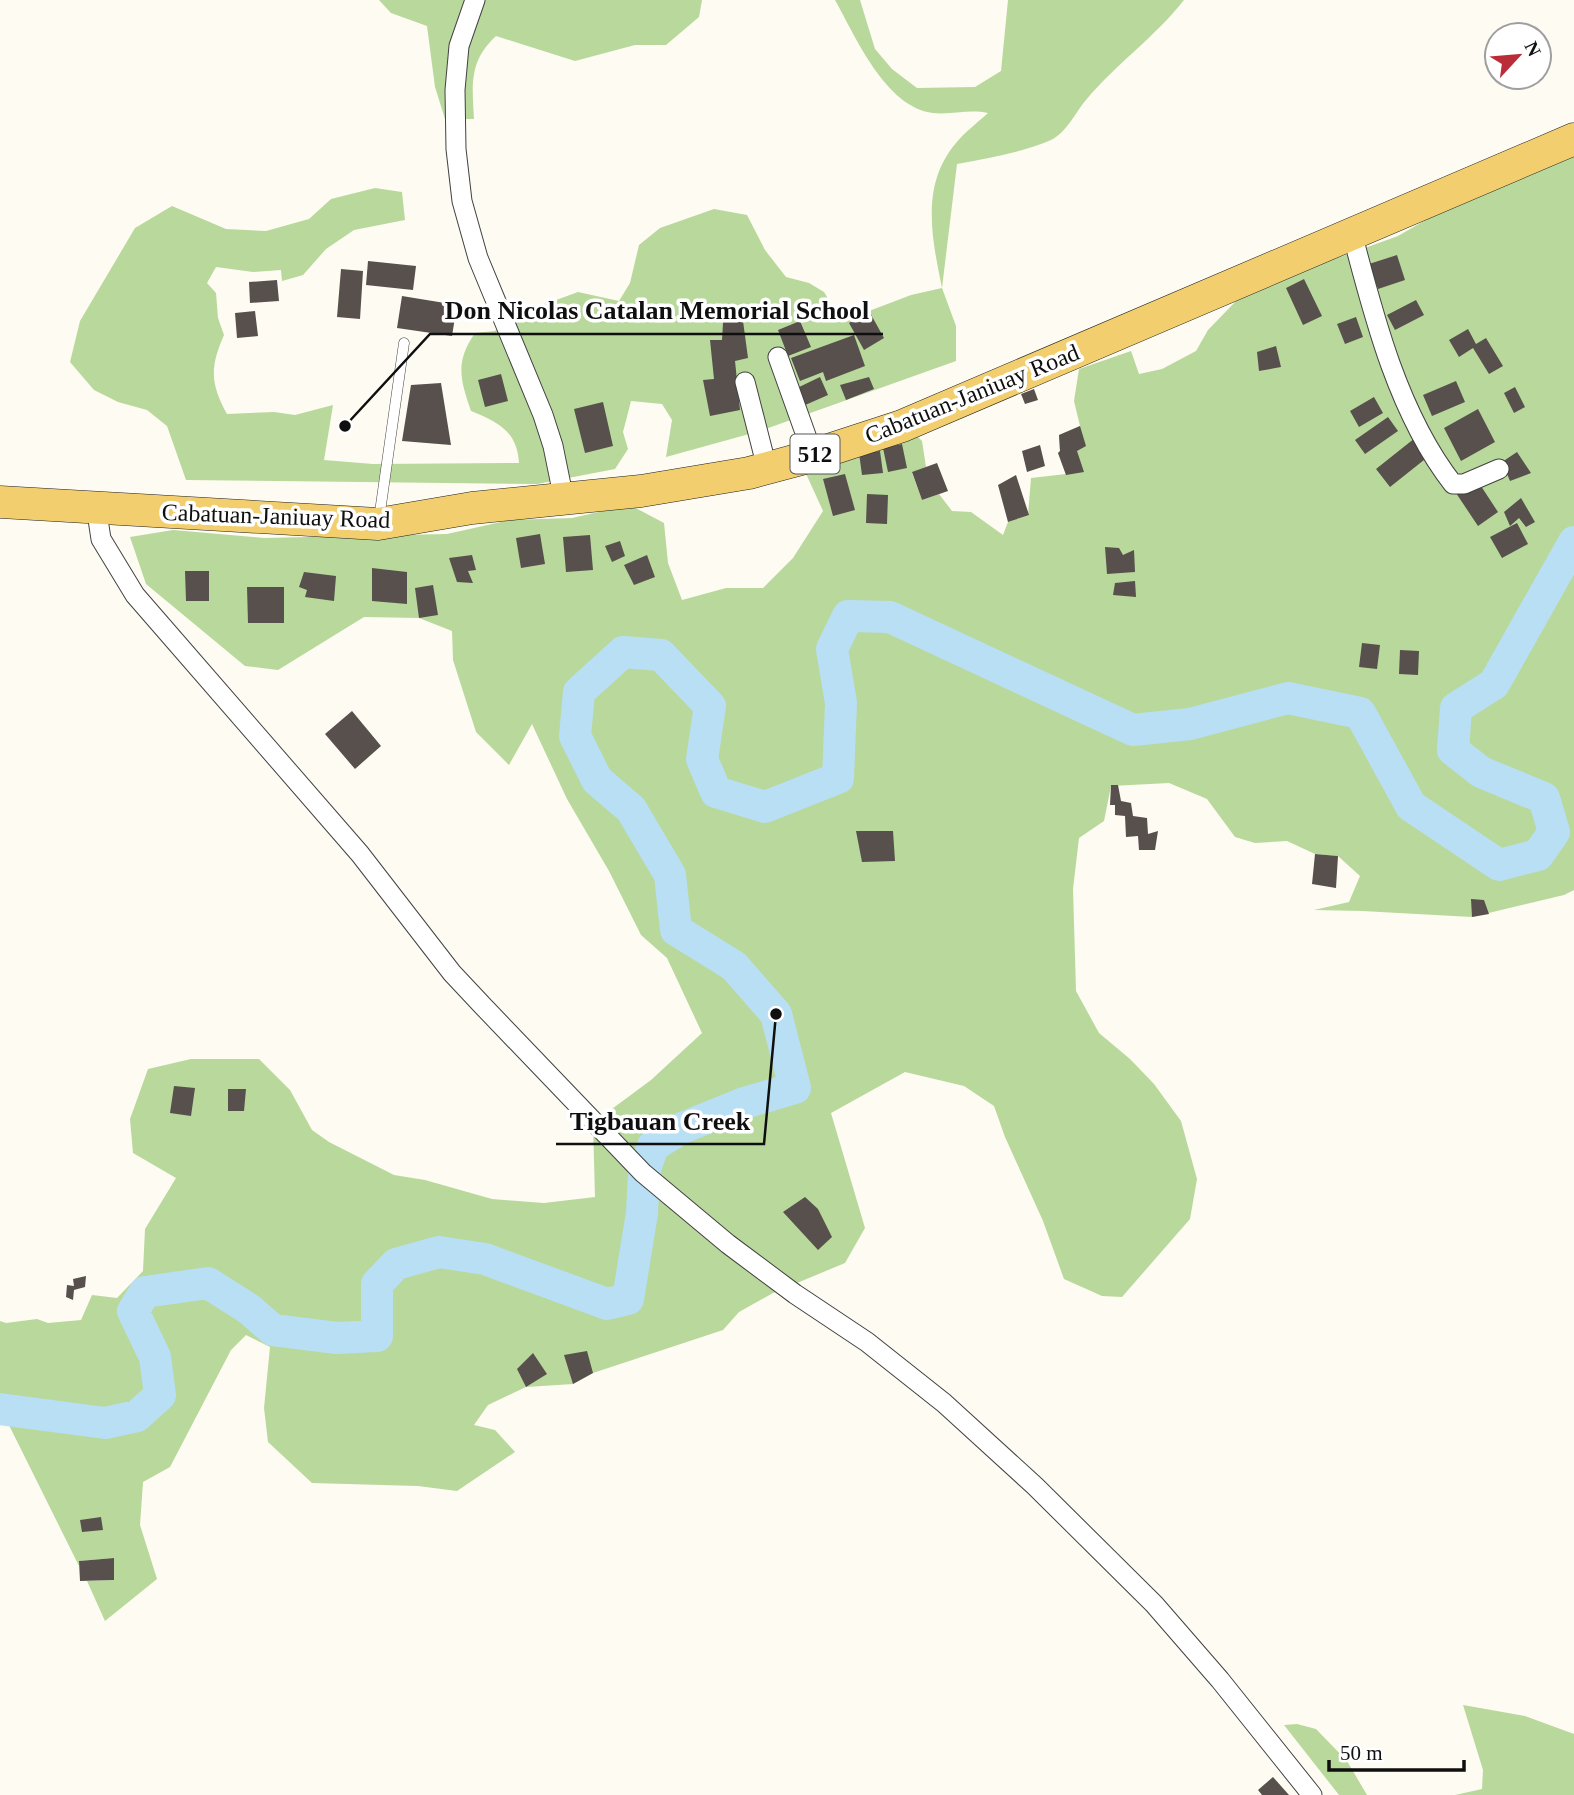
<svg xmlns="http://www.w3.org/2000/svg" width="1574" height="1795" viewBox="0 0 1574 1795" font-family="'Times New Roman',serif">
	<rect width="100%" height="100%" fill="#fefbf2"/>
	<!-- forest -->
	<path fill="#b9d89c" d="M379,0H702L699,17L666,45H635L575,61L496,36C469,61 472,84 474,119H445L435,87L427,26L391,13Z
		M835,0H860L875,49L892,69L917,88L975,87L1001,71L1008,0H1184C1155,37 1116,64 1086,100C1075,113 1067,132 1051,140C1021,153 988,158 957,164L942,288L956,326V361L760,431L666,457L672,420L662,404L631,401L623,432L628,449L615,469L537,484L186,480L167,426L147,410L118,402L94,390L70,362L80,321L135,228L172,206L226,229L266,231L309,219L331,199L375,188L402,192L405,220L354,230L326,249L303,275L282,281L281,270L253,272L216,267L207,283L216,293L218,318L224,335C210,367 210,383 227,414L274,412L295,415L333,405L324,460L373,464L519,463C517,431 498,422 471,411C460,379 455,362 475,333L495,331L510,311L548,303L578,292L619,301L630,283L639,245L660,228L714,209L747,215L765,250L786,277L809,283L824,292L835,310L869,311L911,295L942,288C932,239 920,185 956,143C965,132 977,123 988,113C969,109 951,115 933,113C885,107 856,37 835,0Z
		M1574,144V890L1564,895L1472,917L1362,911L1314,910L1349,902L1360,876L1338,856L1315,854L1287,841L1255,843L1235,837L1207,799L1169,783L1111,786L1104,821L1079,838L1073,889L1076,991L1099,1033L1130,1059L1154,1084L1181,1121L1197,1179L1190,1219L1122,1297L1102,1296L1064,1279L1043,1221L1005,1137L994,1106L964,1086L905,1072L831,1113L865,1228L845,1263L773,1293L739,1312L723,1330L593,1373L573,1384L526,1387L488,1405L474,1425L495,1430L515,1452L457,1491L418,1486L312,1483L268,1442L264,1408L270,1347L246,1335L231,1350L170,1467L143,1482L140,1525L157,1579L105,1621L87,1581L114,1580V1558L79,1561V1566L0,1407V1321L6,1323L37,1319L48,1323L81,1320L92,1295L117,1298L143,1271L145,1229L176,1178L133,1153L130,1119L148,1069L191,1059H259L290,1090L312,1130L329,1142L394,1175L425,1180L492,1199L544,1203L595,1197L593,1123L651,1080L702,1033L667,958L641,935L609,871L567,799L532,724L509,765L476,732L453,660L452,631L419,618L364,617L278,670L245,666L146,584L130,537L173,530L264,538L447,534L510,520L572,518L630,505L664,523L668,563L682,600L726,588H763L793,558L823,511L798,456L909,428L922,441L926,467L912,473L922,500L939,494L952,511L971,512L1003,535L1008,522L1028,515L1031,478L1066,474L1058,453L1060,451L1059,435L1080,426L1074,401L1079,369L1131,351L1139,374L1162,369L1196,351L1208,330L1238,299L1290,275L1398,236L1502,176Z
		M1463,1705L1525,1716L1574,1734V1795H1455L1482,1789L1483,1770Z
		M1297,1724L1316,1729L1347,1761L1367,1795H1339L1284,1725Z"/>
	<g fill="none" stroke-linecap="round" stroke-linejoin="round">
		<!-- river -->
		<path stroke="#b9dff4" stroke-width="32" d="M0,1409L105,1423L137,1416L160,1395L155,1357L133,1311L145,1292L208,1283L249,1309L273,1330L337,1338L377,1336V1284L396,1264L439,1252L485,1259L607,1304L628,1299L642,1213L644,1172L653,1146L682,1128L744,1103L795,1088L776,1014L734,966L676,930L670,875L631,809L597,780L575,736L579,692L623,652L661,655L710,706L702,759L716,792L765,807L838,778L841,703L832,649L848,616L890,617L1133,730L1190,724L1288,698L1360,713L1411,806L1499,865L1538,855L1554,832L1544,798L1481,772L1453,750L1456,708L1494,684L1574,542"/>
	</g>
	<!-- building -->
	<path fill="#57504c" d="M1397,255L1405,280L1378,289L1369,264Z
		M368,261L416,266L413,290L366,285Z
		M341,269L363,271L360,319L337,317Z
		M1304,279L1322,316L1303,325L1286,288Z
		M277,280L279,301L250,303L249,282Z
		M402,296L457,305L452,336L397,328Z
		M1416,300L1424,315L1395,330L1387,315Z
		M724,306H741L748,358L735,361L740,410L710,416L703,380L714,379L710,340H722Z
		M255,311L258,336L237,338L235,313Z
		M869,311L884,338L864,350L849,323Z
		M1356,317L1363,337L1345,344L1337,324Z
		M800,321L811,347L788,356L778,330Z
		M1468,329L1476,344L1486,338L1503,366L1489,374L1473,348L1459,357L1449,340Z
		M854,335L865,366L826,381L823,372L800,381L791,358Z
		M1276,346L1281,367L1259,371L1257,352Z
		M501,374L508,401L485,407L478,380Z
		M820,377L828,395L803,406L795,389Z
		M869,377L874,389L846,400L840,385Z
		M1456,381L1465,402L1432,416L1423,395Z
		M441,383L451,445L402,441L411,385Z
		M1515,387L1525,407L1514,413L1504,393Z
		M1034,389L1038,400L1025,404L1021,394Z
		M1374,397L1383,413L1359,427L1350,411Z
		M603,402L613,446L585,453L574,409Z
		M1478,409L1495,442L1461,461L1444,428Z
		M1388,417L1398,431L1365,454L1355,440Z
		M1080,426L1086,446L1077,451L1084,472L1066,475L1058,453L1060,451L1059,435Z
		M1415,438L1429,456L1390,487L1376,469Z
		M902,444L907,468L888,472L883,448Z
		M1040,445L1045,466L1027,472L1022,451Z
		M880,451L883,473L862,475L859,453Z
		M1517,452L1531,473L1510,481L1502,462Z
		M937,463L948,491L922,500L912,472Z
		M845,474L855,510L833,516L823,479Z
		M1016,475L1029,515L1008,522L998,485Z
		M1477,480L1498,512L1478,526L1456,493Z
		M867,494L888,495L887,524L866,523Z
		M1521,498L1535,522L1526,527L1519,518L1510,526L1504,512Z
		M1517,523L1528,544L1502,558L1490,537Z
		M540,534L545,564L521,568L516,538Z
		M590,535L593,570L566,572L563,537Z
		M620,541L625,556L612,562L605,546Z
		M1105,547L1119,548L1123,555L1134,550L1135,572L1107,574Z
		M472,555L476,570L468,571L473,583L457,582L449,558Z
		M647,555L655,577L634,585L624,565Z
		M372,568L407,572V604L372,601Z
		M185,571H209V601H186Z
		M304,572L336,576L334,601L305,597L307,590L299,587Z
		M1135,581L1136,597L1113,595L1115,583Z
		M433,585L438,615L419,618L415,588Z
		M247,587H284V623H248Z
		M1362,643L1380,645L1377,669L1359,667Z
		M1400,650L1419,651L1418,675L1399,674Z
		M352,711L381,746L355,769L325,734Z
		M1111,785H1118L1121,801L1131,803L1133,816L1147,818L1148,834L1158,831L1155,850H1139L1138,836L1126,837L1125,816L1115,815V805H1110Z
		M856,831H893L895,861L862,862Z
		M1315,854L1338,856L1336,888L1312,884Z
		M1471,899L1484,900L1489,914L1472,917Z
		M174,1086L195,1088L191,1116L170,1113Z
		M228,1089H246L244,1111H228Z
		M805,1197L818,1209L832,1237L818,1250L783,1212Z
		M86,1276L85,1287L74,1290L73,1300L66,1297L67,1285L74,1286L73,1279Z
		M587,1351L593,1373L573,1384L564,1355Z
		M533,1353L547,1374L526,1387L517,1369Z
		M101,1517L103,1530L82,1532L80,1520Z
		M114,1558V1580L80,1581L79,1561Z
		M1273,1777L1289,1795H1262L1258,1790Z"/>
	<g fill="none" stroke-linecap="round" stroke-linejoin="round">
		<!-- service casing -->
		<g stroke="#424242" stroke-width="11">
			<path id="service" d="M379,519L404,343"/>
		</g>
		<!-- minor casing -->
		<g stroke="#424242" stroke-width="21">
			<path id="minor" d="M475,0L459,46L455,90L456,149L462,201L478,258L543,415L553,446L564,500
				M1352,233C1374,318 1399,415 1453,484H1464L1499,469
				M778,357L813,455
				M745,382L767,468
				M96,506L101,539L135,595L360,854L452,973L482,1005L643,1173L728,1244L795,1294L867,1342L944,1403L1035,1486L1154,1604L1220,1680L1312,1795"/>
		</g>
		<!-- primary casing -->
		<g stroke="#202020" stroke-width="33">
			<path id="primary" d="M0,502L378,524L472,508L641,491L749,473L801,459L902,426L1574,139"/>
		</g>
		<!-- service -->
		<use href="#service" stroke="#fff" stroke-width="10"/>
		<!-- minor -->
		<use href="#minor" stroke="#fff" stroke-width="19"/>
		<!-- primary -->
		<use href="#primary" stroke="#f2ce6e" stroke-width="32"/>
	</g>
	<g text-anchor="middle" stroke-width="7" stroke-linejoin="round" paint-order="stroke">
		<!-- shield labels -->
		<rect fill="#fff" stroke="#575757" stroke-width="2" x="790.5" y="434.5" width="49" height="39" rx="5"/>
		<g font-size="23" font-weight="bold" fill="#0f0f0f">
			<text x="815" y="462">512</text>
		</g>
		<!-- street labels -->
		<g font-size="24" fill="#0f0f0f" stroke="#fff">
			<text transform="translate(972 394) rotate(-22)" y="8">Cabatuan-Janiuay Road</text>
			<text transform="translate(276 516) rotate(2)" y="8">Cabatuan-Janiuay Road</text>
		</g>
	</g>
	<!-- callouts -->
	<path fill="none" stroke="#0f0f0f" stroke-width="2.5" d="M345 426L430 334H883M776 1014L764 1144H556"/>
	<g fill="#0f0f0f" stroke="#fff" stroke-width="2.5">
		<circle cx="345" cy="426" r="7"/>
		<circle cx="776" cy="1014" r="7"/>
	</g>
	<g font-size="26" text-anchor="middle" font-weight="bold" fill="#0f0f0f" stroke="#fff" stroke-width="7" stroke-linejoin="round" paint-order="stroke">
		<text x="657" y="319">Don Nicolas Catalan Memorial School</text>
		<text x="660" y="1130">Tigbauan Creek</text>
	</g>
	<!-- north arrow -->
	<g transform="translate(1518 56) rotate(64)"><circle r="33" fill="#ffffff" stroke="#9f9f9f" stroke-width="2"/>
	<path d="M0-5L12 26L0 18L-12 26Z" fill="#ba2d38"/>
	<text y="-10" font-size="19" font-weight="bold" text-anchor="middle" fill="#0f0f0f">N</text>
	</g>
	<!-- scale -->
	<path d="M1329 1760v10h135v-10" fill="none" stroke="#0f0f0f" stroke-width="3.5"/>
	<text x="1340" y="1760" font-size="21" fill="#0f0f0f" stroke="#ffffff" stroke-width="5" paint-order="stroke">50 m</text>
</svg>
